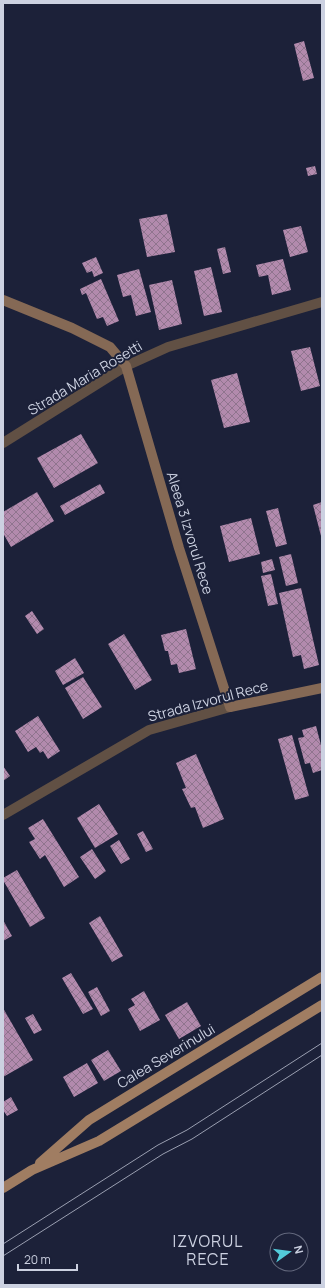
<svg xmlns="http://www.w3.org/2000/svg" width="325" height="1288" viewBox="0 0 325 1288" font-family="Manrope,sans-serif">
	<defs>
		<pattern id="building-cross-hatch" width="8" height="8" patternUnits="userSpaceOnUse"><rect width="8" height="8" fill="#b28aad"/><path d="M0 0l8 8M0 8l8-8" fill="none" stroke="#8f748e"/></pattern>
	</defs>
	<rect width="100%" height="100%" fill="#1c2139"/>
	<!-- building -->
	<path fill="url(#building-cross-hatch)" d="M304,41L314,78L303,81L294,44Z
		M315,166L317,174L308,176L306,168Z
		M167,214L175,252L147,257L139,219Z
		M301,226L308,252L290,257L283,230Z
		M225,247L231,272L223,274L217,249Z
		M96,257L103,273L94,277L92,271L87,273L82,263Z
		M283,259L291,290L272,295L268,275L259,277L256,265Z
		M211,267L222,312L204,316L194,271Z
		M139,269L151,312L136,316L131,295L123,297L117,275Z
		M101,279L119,321L107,326L103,317L97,319L86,293L82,295L80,289Z
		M172,280L182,324L159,330L149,285Z
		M310,347L320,386L301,391L291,351Z
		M237,373L250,422L224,428L211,380Z
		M81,434L98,463L54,488L37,458Z
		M100,484L105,493L65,515L60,506Z
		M37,492L54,521L11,547L3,533V512Z
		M322,502V536H321L313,505Z
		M278,508L287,544L276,547L266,511Z
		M251,518L260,554L229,562L220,526Z
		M291,554L298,583L286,586L279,557Z
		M272,559L275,570L263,573L261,562Z
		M271,574L278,604L268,606L261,576Z
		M301,588L319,665L304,669L301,655L293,657L279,593Z
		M32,611L44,629L37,634L25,616Z
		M186,629L196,669L179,673L177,664L171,665L168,651H165L161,635Z
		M124,634L152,680L135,690L108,644Z
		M75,658L84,673L63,685L55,671Z
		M83,677L102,707L83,719L65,688Z
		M38,716L60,751L48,759L43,751L40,753L36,747L28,752L15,731Z
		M316,726L322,749V770L313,773L310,763L305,764L298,738L304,737L302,730Z
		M292,735L309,796L295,800L278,739Z
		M196,754L224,819L203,828L195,807L191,808L182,789L186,788L176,763Z
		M3,766L10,776L3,781Z
		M99,804L118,834L95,848L77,818Z
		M43,819L79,877L64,887L45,855L40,859L29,842L35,839L28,828Z
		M143,831L153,849L146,852L137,834Z
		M119,840L130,859L121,864L110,846Z
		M92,849L106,871L95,879L80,857Z
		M17,870L45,918L30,927L3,880V878Z
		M100,916L123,956L112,962L89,923Z
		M3,920L12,936L3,941Z
		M71,973L93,1009L83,1014L62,978Z
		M97,987L110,1011L101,1016L88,992Z
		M144,991L160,1020L140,1031L128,1009L135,1005L131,999Z
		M187,1002L201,1026L179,1039L165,1015Z
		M3,1008L33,1060L3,1077Z
		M33,1014L42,1030L34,1034L25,1018Z
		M108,1050L121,1071L104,1081L91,1060Z
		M87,1063L98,1083L74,1097L63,1077Z
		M11,1097L18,1110L7,1116L3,1110V1102Z"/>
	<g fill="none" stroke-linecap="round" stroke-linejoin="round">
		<!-- street -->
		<path stroke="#615044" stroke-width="10" d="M3,443L126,366L168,347L322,302
			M3,815L149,730L230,707"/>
		<!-- secondary -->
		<path stroke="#856955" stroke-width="10" d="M3,300L72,328L110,347L126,366L179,548L230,707L322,688"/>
		<!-- primary -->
		<path stroke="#a07d62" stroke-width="10" d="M40,1163L89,1120L322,977
			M3,1188L32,1170L99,1141L322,1005"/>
		<!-- tram -->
		<path stroke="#9a9fb1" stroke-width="1" d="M3,1244L158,1145L187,1130L322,1043
			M3,1256L163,1154L192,1139L322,1055"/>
	</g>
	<g text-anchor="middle" stroke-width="4" stroke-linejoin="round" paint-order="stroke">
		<!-- street labels -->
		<g font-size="14" fill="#ccd1e1" stroke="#1c2139">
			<text transform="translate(85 378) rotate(-31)" y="5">Strada Maria Rosetti</text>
			<text transform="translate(190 533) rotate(73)" y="5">Aleea 3 Izvorul Rece</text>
			<text transform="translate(208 701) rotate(-15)" y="5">Strada Izvorul Rece</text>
			<text transform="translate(166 1056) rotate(-31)" y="5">Calea Severinului</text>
		</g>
		<!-- quarter labels -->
		<g font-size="16" letter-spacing="1" fill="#ccd1e1" stroke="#1c2139">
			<text x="208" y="1247">IZVORUL<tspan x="208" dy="18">RECE</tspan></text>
		</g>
	</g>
	<!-- border -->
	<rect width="325" height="1288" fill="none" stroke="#ccd1e1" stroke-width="8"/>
	<!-- north arrow -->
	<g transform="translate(289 1252) rotate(76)"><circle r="19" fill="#1c2139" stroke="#62677c"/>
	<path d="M0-3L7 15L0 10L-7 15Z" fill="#53cbda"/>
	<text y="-6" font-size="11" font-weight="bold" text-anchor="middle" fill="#ccd1e1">N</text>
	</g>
	<!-- scale -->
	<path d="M18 1264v6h59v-6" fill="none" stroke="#ccd1e1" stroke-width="2"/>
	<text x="24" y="1264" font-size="12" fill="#ccd1e1" stroke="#1c2139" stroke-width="3" paint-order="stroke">20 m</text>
</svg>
